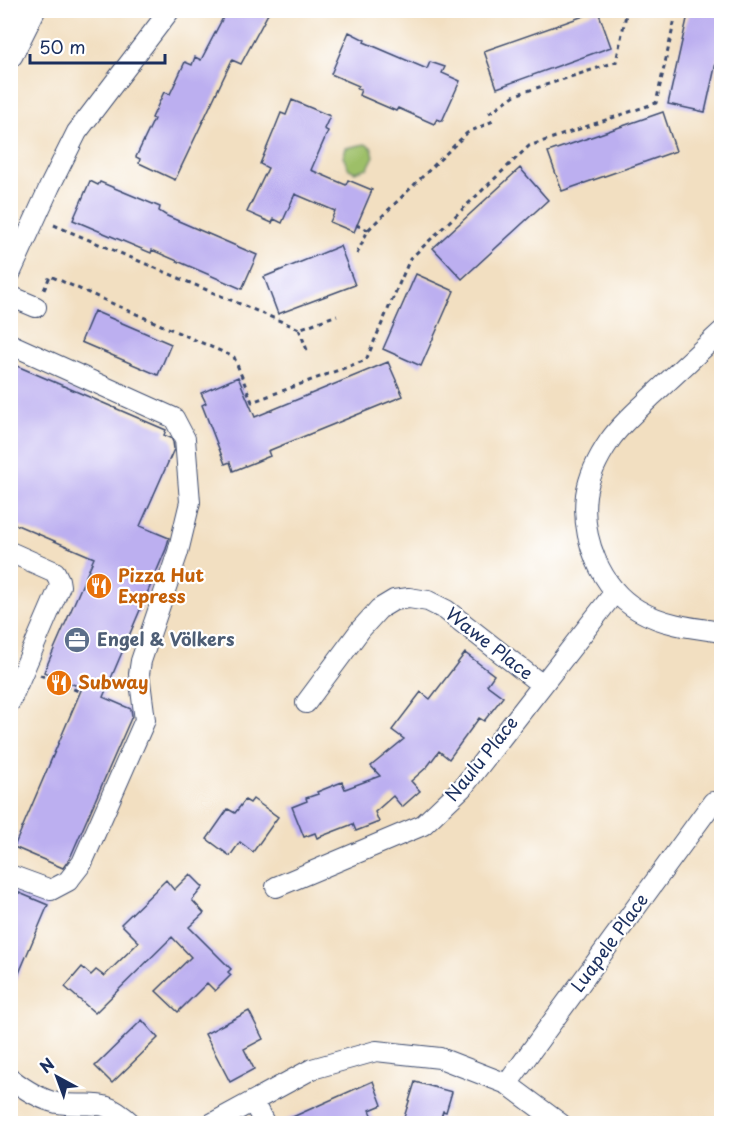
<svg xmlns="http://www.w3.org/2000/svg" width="732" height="1134" viewBox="0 0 732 1134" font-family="'Playpen Sans',sans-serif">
	<rect width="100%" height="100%" fill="#fff"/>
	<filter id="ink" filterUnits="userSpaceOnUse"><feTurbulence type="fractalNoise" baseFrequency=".0167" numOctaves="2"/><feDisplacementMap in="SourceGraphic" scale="12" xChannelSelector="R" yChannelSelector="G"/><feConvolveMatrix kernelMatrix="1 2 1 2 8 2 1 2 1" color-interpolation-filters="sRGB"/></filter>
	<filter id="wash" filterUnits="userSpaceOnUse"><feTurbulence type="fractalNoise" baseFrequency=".008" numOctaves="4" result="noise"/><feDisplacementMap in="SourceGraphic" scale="24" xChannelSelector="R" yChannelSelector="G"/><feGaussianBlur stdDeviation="1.35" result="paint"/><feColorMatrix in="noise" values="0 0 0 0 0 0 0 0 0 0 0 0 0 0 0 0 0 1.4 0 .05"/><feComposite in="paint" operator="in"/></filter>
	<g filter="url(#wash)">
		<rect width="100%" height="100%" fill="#f2dfc1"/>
		<!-- green -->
		<path fill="#9dbf68" stroke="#5c7763" stroke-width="1.5" d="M365,144L371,147L374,156L368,168L355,172L349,169L343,157L346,148Z"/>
		<g id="blocks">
			<!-- building -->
			<path fill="#bcaff0" d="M227,10H270L241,64L232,60L175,180L139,163L140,159L136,157L154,119L152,118L164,92L170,94L185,62L192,65L195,57L201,60Z
				M689,10H722V36L705,112L668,104Z
				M598,11L611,47L497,88L484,51Z
				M349,32L365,40L364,42L427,69L430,62L445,67L442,73L460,81L442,121L437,119L434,124L398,108L396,111L359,95L361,90L357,89L359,86L331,74Z
				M292,100L330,116L324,129L328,131L311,170L346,185L348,180L372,190L354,232L330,222L335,211L295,194L282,223L274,219L272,223L247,212L268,168L260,164L275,128L281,113L286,115Z
				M663,112L676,151L562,191L548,152Z
				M520,168L548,200L462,279L433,248Z
				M90,181L98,185L100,182L160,207L159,211L167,216L257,255L242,289L152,250L151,253L73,220Z
				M340,246L355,285L278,314L264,277Z
				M416,274L454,291L421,366L383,349Z
				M94,311L171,344L158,375L81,342Z
				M388,362L403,396L268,451L270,456L233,471L230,462L225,464L202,405L206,403L201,393L238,377L255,417Z
				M10,363L166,430L164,435L171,438L173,442L174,449L140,526L169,538L166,549L103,697L131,709L132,716L70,858L63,868L14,847L82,688L44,672L94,558L10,522Z
				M465,653L494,675L487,685L503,697L484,721L479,718L449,759L439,751L427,767L411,781L420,791L402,807L393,796L375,812L379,822L356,831L353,824L317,838L315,833L304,837L292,807L307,801L306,798L318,794L317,792L342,782L345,789L380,776L371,766L404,739L392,730L421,692L430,699Z
				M253,799L278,817L253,852L240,842L230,856L207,839L228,809L235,813L245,800L250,803Z
				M190,874L203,887L192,900L204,913L189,927L231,969L228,972L231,975L215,991L207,983L178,1012L156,991L191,957L172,937L95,1013L65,987L82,967L91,975L96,970L104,976L139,942L121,924L166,880L174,890Z
				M10,889L48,905L11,992H10Z
				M249,1011L263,1039L244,1049L254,1069L230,1082L205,1034Z
				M142,1020L158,1038L112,1083L95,1066Z
				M373,1081L382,1105L370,1110L376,1124H277Z
				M415,1082L452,1092L446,1112L443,1111L439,1124H402Z"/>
		</g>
	</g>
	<g filter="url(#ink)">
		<use href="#blocks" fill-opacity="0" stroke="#3b496d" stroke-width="1.5"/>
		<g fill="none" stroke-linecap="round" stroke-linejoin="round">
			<!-- minor casing -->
			<g stroke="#3b496d" stroke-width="22">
				<path id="minor" d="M10,274L50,186L77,132L170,10
					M10,296L36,307
					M722,331C698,353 675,375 651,397C637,411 621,424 610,440C599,456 589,475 586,495C581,537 600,588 638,610C664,625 692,628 722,632
					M10,344L174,418L185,439L190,502L178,552L141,661L139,674L145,720L82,863L68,881L51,890L10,875
					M10,552L55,572L59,580L60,586L10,702
					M306,703L361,629L379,609L394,600L409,598L428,601L446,610L542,685
					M276,887L423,825L463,787L615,592
					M10,1078C24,1089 39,1099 57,1103C92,1109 100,1094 132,1124
					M507,1084L713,802
					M253,1102L265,1124
					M211,1124L312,1069L376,1051L440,1058L507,1084L561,1124"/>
			</g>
			<!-- major casing -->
			<g stroke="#3b496d" stroke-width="28">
				<path id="major" d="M10,54L32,10"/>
			</g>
			<!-- path -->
			<path stroke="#3b496d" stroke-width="3" stroke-dasharray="4.5 4.5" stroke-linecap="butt" d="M489,113L515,95L616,62L627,10
				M54,225L299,329L337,315
				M356,225L368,230
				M357,254L368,230L467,133L493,121
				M44,290L50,276L234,357L252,402L366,360L410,259L529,146L656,103L677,10
				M299,329L307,350
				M40,675L81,692"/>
			<!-- minor -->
			<use href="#minor" stroke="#fff" stroke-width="20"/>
			<!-- major -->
			<use href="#major" stroke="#fff" stroke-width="26"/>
		</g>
	</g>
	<!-- icons -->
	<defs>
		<g id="restaurant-disc" transform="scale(1.35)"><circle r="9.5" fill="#e8710a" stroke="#fff"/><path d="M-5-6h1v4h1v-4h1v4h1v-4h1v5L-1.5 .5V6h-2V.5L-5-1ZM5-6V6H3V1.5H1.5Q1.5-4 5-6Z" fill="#fff"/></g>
		<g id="office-disc" transform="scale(1.35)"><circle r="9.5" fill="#5c6f8a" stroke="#fff"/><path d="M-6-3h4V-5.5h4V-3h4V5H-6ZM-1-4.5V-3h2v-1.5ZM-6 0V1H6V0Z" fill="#fff"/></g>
	</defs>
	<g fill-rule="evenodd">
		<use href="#restaurant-disc" x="99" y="586"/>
		<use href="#office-disc" x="77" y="640"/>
		<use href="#restaurant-disc" x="59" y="683"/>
	</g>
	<g text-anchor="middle" stroke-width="4.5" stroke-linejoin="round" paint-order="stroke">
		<!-- food labels -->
		<g font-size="18" font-weight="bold" fill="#c56008" stroke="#fff" text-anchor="start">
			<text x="118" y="582">Pizza Hut<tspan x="118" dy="21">Express</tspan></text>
			<text x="78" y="689">Subway</text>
		</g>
		<!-- service labels -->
		<g font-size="18" font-weight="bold" fill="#4e5e75" stroke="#fff" text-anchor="start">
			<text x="97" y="646">Engel &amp; Völkers</text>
		</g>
		<!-- street labels -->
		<g font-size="18" fill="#1b2f5e" stroke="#fff">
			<text transform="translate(489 644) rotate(38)" y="6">Wawe Place</text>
			<text transform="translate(482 759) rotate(-51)" y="6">Naulu Place</text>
			<text transform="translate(610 943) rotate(-54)" y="6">Luapele Place</text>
		</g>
	</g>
	<!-- margin -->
	<rect width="732" height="1134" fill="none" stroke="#fff" stroke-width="36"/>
	<!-- north arrow -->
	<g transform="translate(57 1077) rotate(319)" stroke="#ffffff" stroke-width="4.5" paint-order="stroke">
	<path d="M0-4.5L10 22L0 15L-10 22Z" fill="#1b2f5e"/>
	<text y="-9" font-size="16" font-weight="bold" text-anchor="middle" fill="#1b2f5e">N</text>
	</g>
	<!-- scale -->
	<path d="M30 54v9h135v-9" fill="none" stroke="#1b2f5e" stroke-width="3"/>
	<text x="39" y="54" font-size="18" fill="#1b2f5e" stroke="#ffffff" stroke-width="4.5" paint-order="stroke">50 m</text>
</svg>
